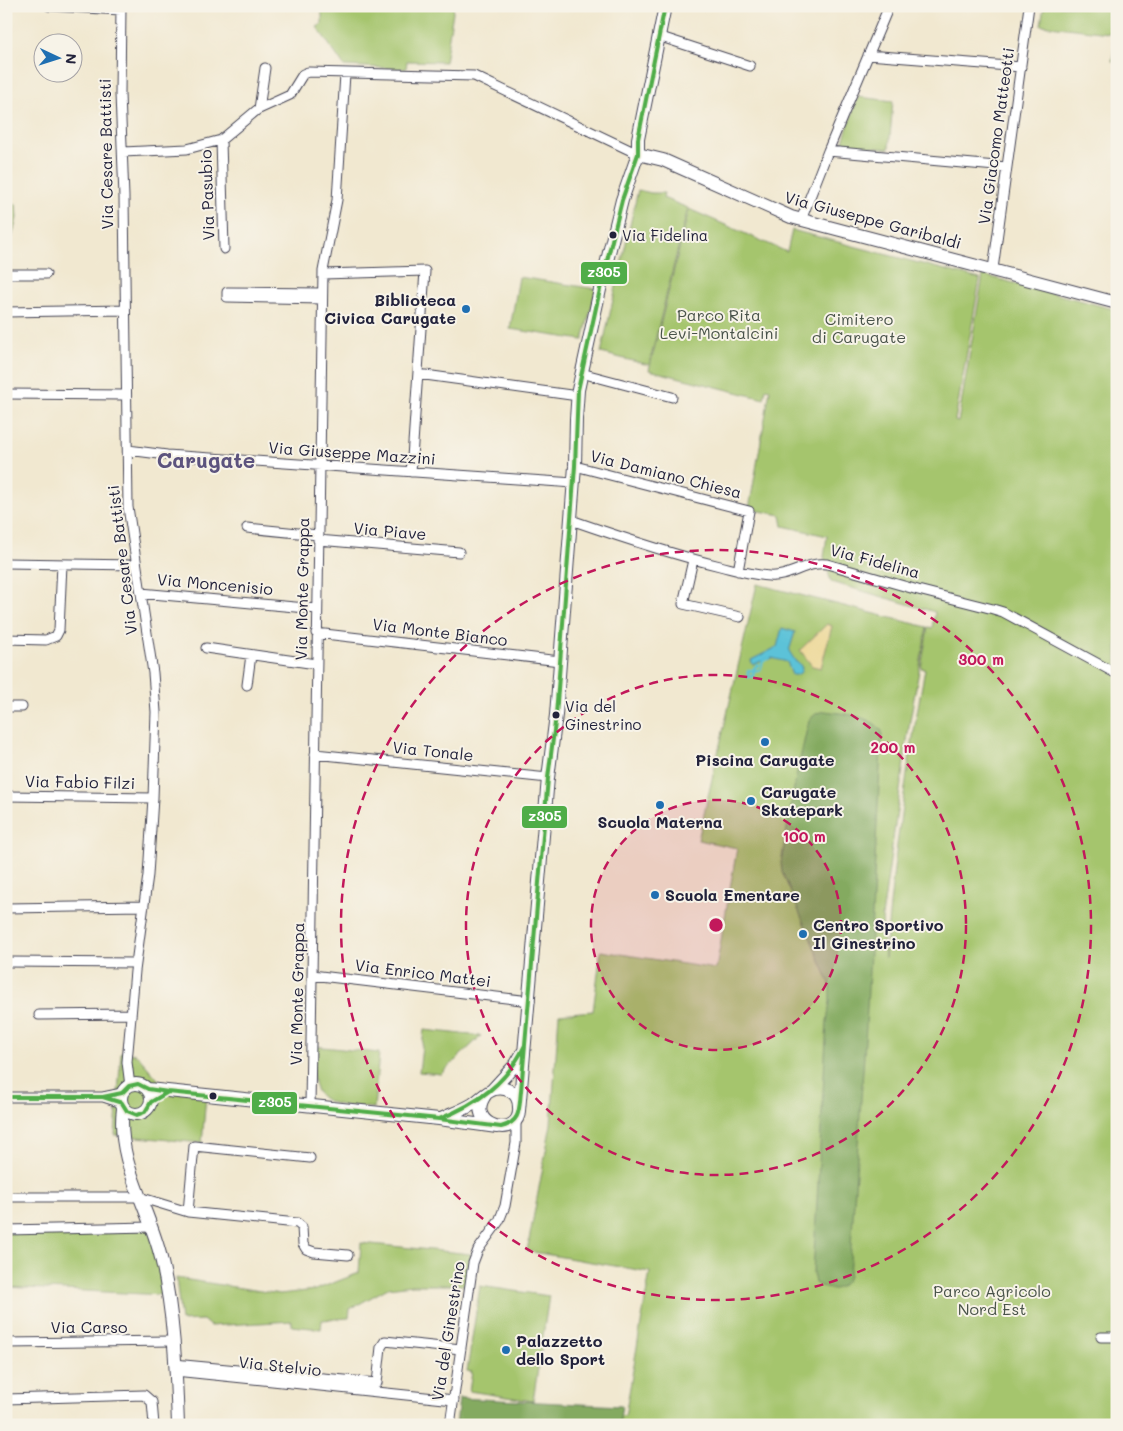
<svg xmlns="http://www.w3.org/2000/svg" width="1123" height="1431" viewBox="0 0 1123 1431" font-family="Mali,sans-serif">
	<rect width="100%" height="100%" fill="#f7f3e8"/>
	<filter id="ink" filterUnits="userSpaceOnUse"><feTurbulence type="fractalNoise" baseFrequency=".02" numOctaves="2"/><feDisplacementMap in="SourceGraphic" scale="10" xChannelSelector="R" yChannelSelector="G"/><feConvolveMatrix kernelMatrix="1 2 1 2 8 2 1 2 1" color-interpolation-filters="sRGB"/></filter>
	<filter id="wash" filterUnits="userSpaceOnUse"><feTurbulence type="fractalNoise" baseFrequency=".0096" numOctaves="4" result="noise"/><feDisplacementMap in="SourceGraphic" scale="20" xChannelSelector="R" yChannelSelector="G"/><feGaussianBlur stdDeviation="1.12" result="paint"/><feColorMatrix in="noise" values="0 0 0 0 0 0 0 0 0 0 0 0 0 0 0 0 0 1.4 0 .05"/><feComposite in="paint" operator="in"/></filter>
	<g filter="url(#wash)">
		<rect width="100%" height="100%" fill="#f1e8d0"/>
		<!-- green -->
		<path fill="#a5c56d" stroke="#647454" d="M317,6H454L445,62L407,61L406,69L344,66L317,27L322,24V14L317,8Z
			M1044,6H1117V62L1112,61L1117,34L1041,25Z
			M858,97L893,101L889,149L842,144Z
			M6,112H8L7,203L16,204L17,218L11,241H6Z
			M638,190L651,193H664L663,198L688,208L649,365L601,353Z
			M689,209L787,252L792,230L980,279L955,421L958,422L983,275L1117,310V1425H457L461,1398L625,1416L650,1272L527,1251L551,1124L559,1014L593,1011L601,951L716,969L737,848L698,840L757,584L927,627L910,720L882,917L885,958C893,861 907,765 925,669L921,668L928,627L932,628L935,612L831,582L824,557L827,536L783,526L781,515L749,509L770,390L766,389L764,399L649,370Z
			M519,277L596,289L583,340L510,329Z
			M424,1030L481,1036L441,1074L419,1072Z
			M314,1046L379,1053L374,1108C355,1106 317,1109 314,1082C312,1071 314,1058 314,1046Z
			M121,1052L136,1054L163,1085L206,1096L202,1143L115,1135Z
			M6,1230H149L156,1253L163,1295L6,1287Z
			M361,1243L471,1254L467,1285H412L388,1288L350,1309L349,1318L322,1320L321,1329L292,1326V1321L210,1326L203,1320L181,1321L176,1278L280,1294L315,1290L359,1273Z
			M480,1286L549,1296L533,1401L469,1391L472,1372L467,1371Z"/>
		<!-- forest -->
		<path fill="#84aa60" stroke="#53664e" d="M825,711C844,714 870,715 882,731L866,1026L849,1276C841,1292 830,1292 815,1283L813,1273L827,1021L830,1002V984L782,872L781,863L796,777L809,720L817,713Z
			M459,1398L621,1406H622L619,1425H456Z"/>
		<!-- sand -->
		<path fill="#eeda9e" stroke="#887e6c" d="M827,624L832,626L821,668L812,666L800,650Z"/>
		<!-- water -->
		<path fill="#5bc2d8" stroke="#3e728a" d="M782,628L795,632L789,651L796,662L799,663L802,668L801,672L797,675H792L787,662L772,658L769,660L768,658L753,665L751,660L777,647Z"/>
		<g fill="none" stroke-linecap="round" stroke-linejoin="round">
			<!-- stream -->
			<path stroke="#5bc2d8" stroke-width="2.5" d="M758,665L754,668L753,676L748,677V671C752,669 756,671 760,670L763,661L770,658"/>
		</g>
	</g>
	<g filter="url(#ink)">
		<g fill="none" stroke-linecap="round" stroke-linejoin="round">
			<!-- street casing -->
			<g stroke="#414051" stroke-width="11">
				<path id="street" d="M49,6L121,10
					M121,6L120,94L124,197L128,507L153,673L156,712L153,798L148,875L135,971L127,1062L130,1086
					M658,36L750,66
					M868,55L1021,67
					M259,109L265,68
					M221,140L224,249
					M828,151L1007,167
					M123,152L187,149L221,140L257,110L290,95L303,74L308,72L474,76L638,154
					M801,220L828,151L889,6
					M993,269L1029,6
					M6,274H46
					M323,274L425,271L411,472
					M322,299L227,297V292L322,293
					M6,312L125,310
					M581,373L672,397
					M418,374L578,396
					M6,394L126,395
					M128,450L167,455L574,483
					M575,466L749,511L738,571
					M571,520C620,537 670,554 720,566C736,570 752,575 769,576C790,578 806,561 827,564L918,590L993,609L1003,612L1117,674
					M247,528L318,535
					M318,540L459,552
					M693,560L683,604L740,617
					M6,563L136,565
					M141,593L317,609
					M316,633L560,661
					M6,639L46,640L56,636L59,630L62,564
					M206,648L316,664
					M247,685L251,655
					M6,707H22
					M315,754L548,778
					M6,796L153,798
					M6,908L144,906
					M9,962L136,963
					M312,975L530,1001
					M39,1015L130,1014
					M6,1097H103L122,1093
					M103,1097L122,1103
					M310,1106L323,271L337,200L345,74
					M13,1197H139L188,1212L297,1223L302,1227L303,1244L306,1249L314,1252L348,1255
					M188,1212L194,1146L310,1158
					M6,1230L151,1227
					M1101,1337H1117
					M6,1343L173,1341
					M174,1364L377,1383L381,1347L385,1341L461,1349
					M175,1371L454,1400
					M6,1399L144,1395L152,1402L154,1425
					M450,1425L473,1263L478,1250L499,1221L505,1206L516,1143V1119"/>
			</g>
			<!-- secondary casing -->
			<g stroke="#414051" stroke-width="14">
				<path id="secondary" d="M638,154L663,160L791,217L1117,303
					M121 1099a15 15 0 1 1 30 0a15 15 0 1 1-30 0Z
					M148,1089L439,1119L497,1127
					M492,1090L516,1064L523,1052
					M123,1108C116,1162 149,1207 161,1258C174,1312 176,1369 178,1425
					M519,1111L548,778L556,715L575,466L576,419L578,390L601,285L622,200L638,154V139L665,6
					M441,1119C452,1114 463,1110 473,1104C480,1099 487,1091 495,1089C500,1088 505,1088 510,1091C516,1094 519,1101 519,1107C522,1142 462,1126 486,1094"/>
			</g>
			<!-- street -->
			<use href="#street" stroke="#fff" stroke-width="9"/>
			<!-- secondary -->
			<use href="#secondary" stroke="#fff" stroke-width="12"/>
			<!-- bus-1 casing -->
			<g stroke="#f7f3e8" stroke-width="8">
				<path id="bus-1" d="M6,1097H103L122,1093L129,1086L138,1084L148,1089L168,1092L439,1119L501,1127C521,1122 519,1109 521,1091L548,778L556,715L575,466L578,390L601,285L622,200L638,154V139L665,6
					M103,1097L122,1103L127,1111L137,1115L145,1112L151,1102L168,1092
					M439,1119C477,1104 507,1083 525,1045"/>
			</g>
			<!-- bus-1 -->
			<use href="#bus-1" stroke="#4fad48" stroke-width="4"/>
		</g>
	</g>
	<!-- distance rings -->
	<circle cx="716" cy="925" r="125" fill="#c2185b" fill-opacity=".12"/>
	<g fill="none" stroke="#c2185b" stroke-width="2.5" stroke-dasharray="9 6">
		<circle cx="716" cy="925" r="125"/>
		<circle cx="716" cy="925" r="250"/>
		<circle cx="716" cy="925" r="375"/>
	</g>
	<!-- markers -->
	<g fill="#22223b" stroke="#f7f3e8" stroke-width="2">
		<circle cx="613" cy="235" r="4.5"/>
		<circle cx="556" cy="715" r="4.5"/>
		<circle cx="213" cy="1096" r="4.5"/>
	</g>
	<g fill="#1f6fb2" stroke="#f7f3e8" stroke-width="2">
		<circle cx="466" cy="309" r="5"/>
		<circle cx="765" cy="742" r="5"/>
		<circle cx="751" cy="801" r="5"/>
		<circle cx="660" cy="805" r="5"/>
		<circle cx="655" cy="895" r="5"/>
		<circle cx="803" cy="934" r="5"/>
		<circle cx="506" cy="1350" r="5"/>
	</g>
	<g text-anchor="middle" stroke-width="4" stroke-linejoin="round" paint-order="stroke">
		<!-- bus labels -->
		<g font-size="15" fill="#22223b" stroke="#f7f3e8" text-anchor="start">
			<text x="622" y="241">Via Fidelina</text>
			<text x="565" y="712">Via del<tspan x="565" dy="18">Ginestrino</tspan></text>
		</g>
		<!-- street labels -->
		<g font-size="16" fill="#22223b" stroke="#f7f3e8">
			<text transform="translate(996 136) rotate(-82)" y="6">Via Giacomo Matteotti</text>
			<text transform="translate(106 154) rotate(-91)" y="6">Via Cesare Battisti</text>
			<text transform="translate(207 195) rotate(-92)" y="6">Via Pasubio</text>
			<text transform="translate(873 220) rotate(15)" y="6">Via Giuseppe Garibaldi</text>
			<text transform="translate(352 453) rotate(4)" y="6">Via Giuseppe Mazzini</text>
			<text transform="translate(666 474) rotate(14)" y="6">Via Damiano Chiesa</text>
			<text transform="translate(390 531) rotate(5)" y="6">Via Piave</text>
			<text transform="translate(122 560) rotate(-97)" y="6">Via Cesare Battisti</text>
			<text transform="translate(875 561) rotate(15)" y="6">Via Fidelina</text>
			<text transform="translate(215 584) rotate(5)" y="6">Via Moncenisio</text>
			<text transform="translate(302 589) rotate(-89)" y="6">Via Monte Grappa</text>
			<text transform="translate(440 632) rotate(7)" y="6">Via Monte Bianco</text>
			<text transform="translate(433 751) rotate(6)" y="6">Via Tonale</text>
			<text transform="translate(80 782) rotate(1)" y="6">Via Fabio Filzi</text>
			<text transform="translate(423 973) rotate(7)" y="6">Via Enrico Mattei</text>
			<text transform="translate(297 994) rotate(-89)" y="6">Via Monte Grappa</text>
			<text x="89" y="1333">Via Carso</text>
			<text transform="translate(448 1331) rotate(-81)" y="6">Via del Ginestrino</text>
			<text transform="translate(280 1366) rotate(6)" y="6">Via Stelvio</text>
		</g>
		<!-- poi labels -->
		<g font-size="16" font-weight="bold" fill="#22223b" stroke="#f7f3e8" text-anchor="start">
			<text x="456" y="306" text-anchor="end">Biblioteca<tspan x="456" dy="18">Civica Carugate</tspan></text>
			<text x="765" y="766" text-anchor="middle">Piscina Carugate</text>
			<text x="761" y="798">Carugate<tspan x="761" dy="18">Skatepark</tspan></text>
			<text x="660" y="828" text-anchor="middle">Scuola Materna</text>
			<text x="665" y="901">Scuola Ementare</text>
			<text x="813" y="931">Centro Sportivo<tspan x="813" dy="18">Il Ginestrino</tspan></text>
			<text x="516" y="1347">Palazzetto<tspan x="516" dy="18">dello Sport</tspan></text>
		</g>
		<!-- park labels -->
		<g font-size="16" fill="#49534a" stroke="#f7f3e8">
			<text x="719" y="321">Parco Rita<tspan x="719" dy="18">Levi-Montalcini</tspan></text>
			<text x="859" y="325">Cimitero<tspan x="859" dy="18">di Carugate</tspan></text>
			<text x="992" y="1297">Parco Agricolo<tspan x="992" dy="18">Nord Est</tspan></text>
		</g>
		<!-- district labels -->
		<g font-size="21" font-weight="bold" fill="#5c537e" stroke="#f7f3e8">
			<text x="206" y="468">Carugate</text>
		</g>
	</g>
	<circle cx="716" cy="925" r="8" fill="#c2185b" stroke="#f7f3e8" stroke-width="2.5"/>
	<g font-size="15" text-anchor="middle" font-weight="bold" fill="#c2185b" stroke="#f7f3e8" stroke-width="4" stroke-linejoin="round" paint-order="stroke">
		<text x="981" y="665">300 m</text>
		<text x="893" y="753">200 m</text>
		<text x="804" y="842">100 m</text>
	</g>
	<g stroke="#f7f3e8" stroke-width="2">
		<rect x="580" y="261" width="48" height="24" rx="5" fill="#4fad48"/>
		<rect x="521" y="805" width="47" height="24" rx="5" fill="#4fad48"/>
		<rect x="251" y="1091" width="47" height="24" rx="5" fill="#4fad48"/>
	</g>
	<g font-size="14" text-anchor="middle" font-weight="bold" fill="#fff">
		<text x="604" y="277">z305</text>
		<text x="545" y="821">z305</text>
		<text x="275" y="1107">z305</text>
	</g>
	<!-- margin -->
	<rect width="1123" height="1431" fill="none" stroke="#f7f3e8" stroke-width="25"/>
	<!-- north arrow -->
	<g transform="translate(58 58) rotate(94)"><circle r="24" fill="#f7f3e8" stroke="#a29fa3"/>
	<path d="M0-4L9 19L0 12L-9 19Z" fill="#1f6fb2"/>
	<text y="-8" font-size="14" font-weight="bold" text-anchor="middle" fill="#22223b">N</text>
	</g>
</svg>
